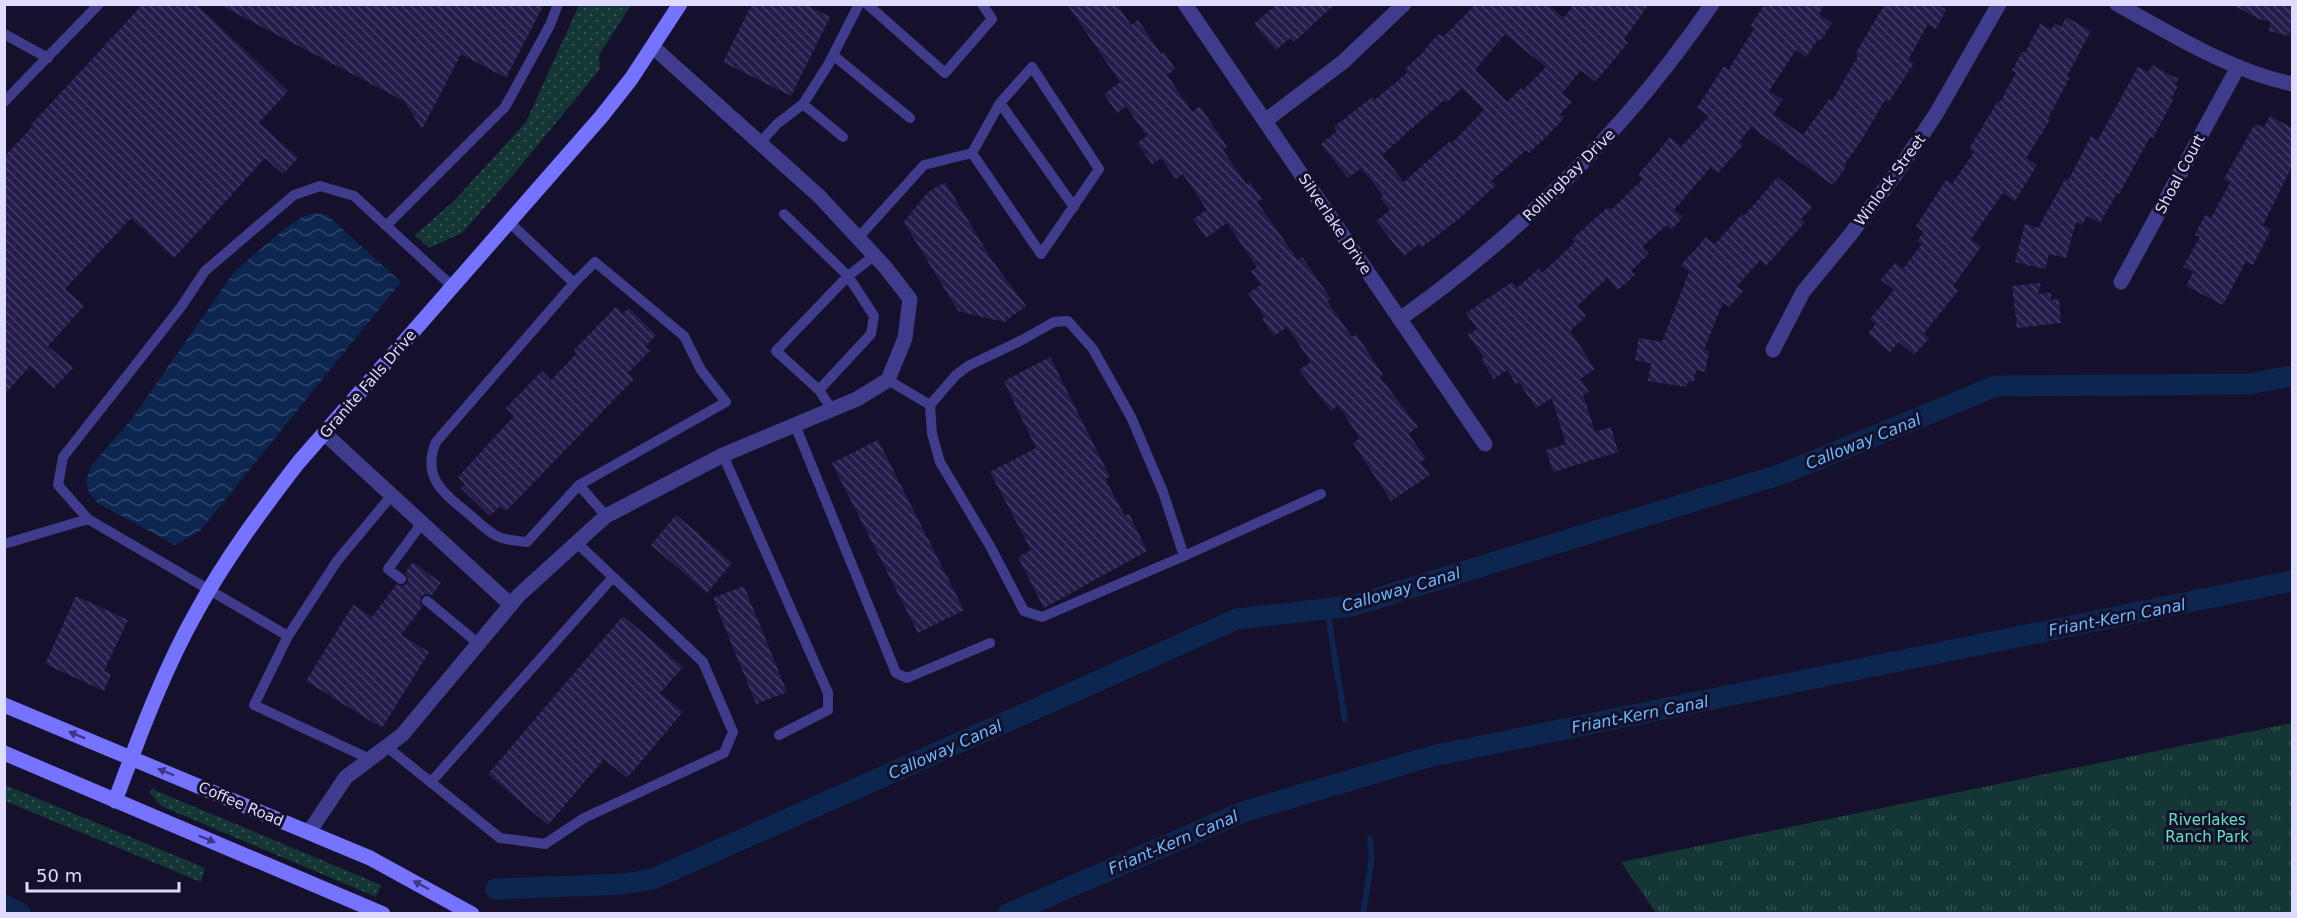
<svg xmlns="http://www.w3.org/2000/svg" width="2297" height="918" viewBox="0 0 2297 918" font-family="'DejaVu Sans',sans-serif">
	<defs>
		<pattern id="grass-dots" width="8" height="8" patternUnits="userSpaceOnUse" patternTransform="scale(1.5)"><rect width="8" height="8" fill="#143634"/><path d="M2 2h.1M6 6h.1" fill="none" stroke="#365252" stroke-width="1.8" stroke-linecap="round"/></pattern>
		<pattern id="park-tufts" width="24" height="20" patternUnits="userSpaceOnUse" patternTransform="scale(1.5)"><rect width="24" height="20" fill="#143634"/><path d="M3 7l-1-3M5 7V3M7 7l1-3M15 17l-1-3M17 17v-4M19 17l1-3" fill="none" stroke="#365252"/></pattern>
		<pattern id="water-waves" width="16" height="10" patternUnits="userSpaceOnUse" patternTransform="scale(1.5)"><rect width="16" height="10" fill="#0d264f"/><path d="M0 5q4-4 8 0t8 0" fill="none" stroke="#304569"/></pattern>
		<pattern id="building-back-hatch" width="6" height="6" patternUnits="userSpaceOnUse" patternTransform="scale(1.5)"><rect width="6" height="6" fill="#261d4d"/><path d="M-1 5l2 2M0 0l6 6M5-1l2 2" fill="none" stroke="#453d68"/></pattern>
	</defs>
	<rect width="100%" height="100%" fill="#15112c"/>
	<!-- grass -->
	<path fill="url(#grass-dots)" d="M579,5H631L599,55L600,69L514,174L462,233L429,248L415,235L454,201L526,122Z
		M5,785L205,868L201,882L5,801Z
		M152,789L381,885L376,897L161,806L149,792Z"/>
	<!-- park -->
	<path fill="url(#park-tufts)" d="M2292,723V913H1656L1621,862Z"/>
	<!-- water -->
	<path fill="url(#water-waves)" d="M314,213L327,215L401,282L200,531L175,545L99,504L89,493L86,480L92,465L131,420L234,272L277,235L300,218Z"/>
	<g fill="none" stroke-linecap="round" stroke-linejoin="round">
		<!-- stream -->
		<path stroke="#0d264f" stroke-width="6" d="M1327,609L1345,720
			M1363,914L1372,857L1370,839"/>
		<!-- canal -->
		<path stroke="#0d264f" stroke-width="21" d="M496,889L624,884L653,879L1237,619L1352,606L1782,474L1996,386L2249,384L2292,376
			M4,905L21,914
			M1008,914L1243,812L1432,756L2292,581"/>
	</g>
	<!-- building -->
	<path fill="url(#building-back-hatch)" fill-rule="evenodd" d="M143,4H196L288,91L259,123L298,158L283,174L265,158L174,258L131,218L65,289L84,306L48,346L73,368L54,388L30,366L4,395V157L33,126L31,125Z
		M218,4H544L506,78L461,54L422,129L404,101Z
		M752,4H805L830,17L791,96L723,62Z
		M1067,4H1117L1131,25L1138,20L1161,54L1164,52L1175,69L1167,75L1192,112L1200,106L1227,147L1223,150L1246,184L1250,182L1262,199L1257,202L1298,260L1302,257L1331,299L1327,301L1352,337L1356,334L1383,375L1380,377L1418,427L1408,434L1426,458L1420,462L1430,475L1391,501L1353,443L1360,438L1338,405L1331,411L1299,370L1311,362L1287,327L1274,336L1262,319L1265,317L1248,293L1261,285L1251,271L1257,267L1227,223L1206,238L1193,219L1207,210L1183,174L1176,179L1161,158L1152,164L1137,143L1147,136L1126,106L1117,113L1104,94L1120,82Z
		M1277,4H1335L1294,42L1290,38L1276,50L1254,24Z
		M1476,4H1547L1564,18L1574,4H1649L1624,39L1628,43L1595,82L1581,70L1562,93L1572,102L1560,114L1564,118L1549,134L1529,153L1526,150L1491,181L1496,185L1460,218L1422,247L1419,244L1404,256L1376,221L1390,210L1380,198L1383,195L1361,168L1348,178L1321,144L1337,131L1334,127L1372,97L1375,100L1408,72L1405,69L1426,50L1425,49L1439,34L1443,37ZM1505,34L1546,67L1523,90L1521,88L1507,102L1475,70ZM1462,88L1484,110L1452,143L1450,141L1404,182L1382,155L1444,100L1446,103Z
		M1765,4H1825L1819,14L1832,23L1821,40L1818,39L1806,57L1796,50L1769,91L1783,100L1773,114L1803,135L1829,99L1832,101L1858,56L1855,54L1885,4H1937L1946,10L1936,29L1928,24L1908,60L1914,63L1889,102L1885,100L1861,141L1844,165L1846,167L1833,185L1751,127L1739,142L1743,145L1718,173L1711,167L1674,210L1683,217L1671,230L1667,225L1642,247L1649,254L1631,271L1635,275L1618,290L1607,278L1577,306L1586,316L1570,331L1595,369L1580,379L1589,392L1583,395L1595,432L1611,427L1618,452L1553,472L1546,450L1566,444L1552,398L1536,408L1519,382L1516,384L1507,370L1494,379L1481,360L1484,358L1468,335L1477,329L1466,313L1512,282L1517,288L1538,269L1542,273L1575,242L1572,239L1583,229L1608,207L1611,210L1643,179L1638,175L1670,137L1681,147L1709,116L1697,108L1724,66L1729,69L1754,29L1750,26Z
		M2231,4H2292V24L2289,36L2269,31L2271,22L2259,19Z
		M2066,17L2091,31L2067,76L2070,77L2048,118L2050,120L2026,158L2037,165L2015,201L2003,193L1971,239L1981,247L1953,286L1958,291L1924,333L1929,338L1914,355L1899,342L1890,352L1868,333L1876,324L1870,319L1894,290L1881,280L1895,263L1903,269L1922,244L1917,241L1924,232L1916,226L1946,180L1952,184L1974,152L1969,149L1998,101L2000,102L2016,73L2012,70L2022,52L2025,53L2040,24L2051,30L2055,23L2061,27Z
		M2152,65L2178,79L2175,85L2178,86L2171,99L2173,100L2153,138L2150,137L2119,194L2117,193L2100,223L2087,216L2082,225L2076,222L2066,258L2049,254L2045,269L2015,262L2025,224L2038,228L2065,179L2068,181L2091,136L2098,140L2138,67L2148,72Z
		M2270,116L2292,128V166L2263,225L2271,230L2253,265L2246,261L2223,305L2186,286L2193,272L2183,267L2200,237L2195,235L2205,215L2211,218L2230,183L2224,179L2238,154L2255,124L2264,128Z
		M1778,177L1812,207L1801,219L1805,222L1766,266L1760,260L1737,286L1743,291L1729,307L1723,302L1704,350L1709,351L1705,372L1696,370L1694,382L1688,381L1687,387L1648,381L1651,363L1635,360L1639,338L1662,342L1689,272L1681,265L1706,237L1715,244L1742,214L1744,216Z
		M945,182L991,259L1026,306L1004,322L958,311L904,222L927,193Z
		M2041,283L2038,294L2051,293V300L2059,299L2061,323L2017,328L2012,286Z
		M616,307L623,314L629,308L656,335L645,347L650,351L628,373L634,379L506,511L500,506L490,516L461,488L465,484L458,477L514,416L506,408L542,371L551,380L577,353L574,350Z
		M1050,357L1110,477L1105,479L1125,516L1129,514L1147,551L1044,608L1018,557L1031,550L990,472L1036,448L1004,381Z
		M878,440L964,610L918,633L832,463Z
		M676,515L732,563L707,593L651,545Z
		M413,562L441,583L432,595L425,594L421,597L420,603L422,607L401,635L429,652L382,728L306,681L353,605L372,617L396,585L401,586L407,584L408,579L405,573Z
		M744,586L787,692L756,704L713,598Z
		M76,596L128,620L104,671L111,674L104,691L45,664Z
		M623,616L683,667L660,693L683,712L627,778L604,759L548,825L488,774Z"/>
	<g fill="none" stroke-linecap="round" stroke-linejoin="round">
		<!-- lane -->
		<path stroke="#3e3c8b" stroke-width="10" d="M867,4L945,73L992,19L982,4
			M4,34L48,58
			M833,55L910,118
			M4,102L99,4
			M1000,103L1074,207
			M803,104L843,137
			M759,144L777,124L803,104L828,65L859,4
			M784,214L848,276L874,316L871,334L819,390L832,410
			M509,222L574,283L436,442C421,477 444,494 469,514C477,521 486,530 495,535C504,540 516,541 527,542L579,485L726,402L701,370L684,336L595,262L574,283
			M386,226L505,107L550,25L558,4
			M858,238L924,165L972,153L1041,254L1099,169L1032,67L1000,103L972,153
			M888,380L930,405L932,434L940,462L990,546L1024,611L1042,617L1184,556L1321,494
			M819,390L776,351L848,276L875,255
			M930,405L956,375L968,366L1022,340L1054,322L1068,321L1093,349L1131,417L1163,492L1184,556
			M795,425L896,673L907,678L990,643
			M723,455L828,693V710L779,735
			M579,485L606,516
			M4,544L88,519
			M401,579L388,569L422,523
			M427,601L479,644
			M288,636L88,519L58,485L63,457L181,307L205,271L294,195L320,186L354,196L453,287
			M387,747L500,838L545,844L584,818L724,753L733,732L703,662L577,543
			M370,759L254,705L288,636L337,561L392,495
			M431,782L613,577"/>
		<!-- street -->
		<path stroke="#3e3c8b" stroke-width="15" d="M1185,4L1485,444
			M2117,4C2173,35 2229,70 2292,84
			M1265,121L1343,62L1404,4
			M2121,282L2238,67
			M1400,319C1522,232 1627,129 1712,4
			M1773,350L1803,292L1850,235L1895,175L1936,114L1999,4
			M324,433L511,605
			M309,832L346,777L402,735L519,595L606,516L723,455L857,399L888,380L905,338L910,299L886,268L819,196L653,47"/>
		<!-- secondary -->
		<path stroke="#7573ff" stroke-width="15" d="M4,705L370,858L472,914
			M4,753L383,914
			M115,801C139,737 163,671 197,611C226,558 261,511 298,463L601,117L631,79L680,4"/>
	</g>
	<!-- one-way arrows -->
	<defs><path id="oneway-solid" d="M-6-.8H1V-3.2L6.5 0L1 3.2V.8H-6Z" transform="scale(1.5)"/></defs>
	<g fill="#3b3880">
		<use href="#oneway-solid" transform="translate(77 735) rotate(-158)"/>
		<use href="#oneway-solid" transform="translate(166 772) rotate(-157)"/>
		<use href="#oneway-solid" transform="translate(207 839) rotate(23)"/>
		<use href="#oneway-solid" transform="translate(421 885) rotate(-152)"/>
	</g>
	<g text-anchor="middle" stroke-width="6" stroke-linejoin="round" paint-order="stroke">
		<!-- street labels -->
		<g font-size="15" fill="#dfdcff" stroke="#15112c">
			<text transform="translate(2180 174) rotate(-62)" y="5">Shoal Court</text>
			<text transform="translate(1569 175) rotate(-45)" y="5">Rollingbay Drive</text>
			<text transform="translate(1890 180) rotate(-54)" y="5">Winlock Street</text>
			<text transform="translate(1335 224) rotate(56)" y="5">Silverlake Drive</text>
			<text transform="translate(368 384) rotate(-49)" y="5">Granite Falls Drive</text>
			<text transform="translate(241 804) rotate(23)" y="5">Coffee Road</text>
		</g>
		<!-- park labels -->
		<g font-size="15" fill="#65e2c1" stroke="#15112c">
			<text x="2207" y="825">Riverlakes<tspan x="2207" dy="17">Ranch Park</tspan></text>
		</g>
		<!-- water labels -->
		<g font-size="16" font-style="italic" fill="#6abbff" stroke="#15112c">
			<text transform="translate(1863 441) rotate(-22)" y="6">Calloway Canal</text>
			<text transform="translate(1401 589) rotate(-16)" y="6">Calloway Canal</text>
			<text transform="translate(2117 617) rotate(-11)" y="6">Friant-Kern Canal</text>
			<text transform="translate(1640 714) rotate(-11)" y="6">Friant-Kern Canal</text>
			<text transform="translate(945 749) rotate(-24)" y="6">Calloway Canal</text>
			<text transform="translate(1173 842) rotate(-23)" y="6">Friant-Kern Canal</text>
		</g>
	</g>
	<!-- border -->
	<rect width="2297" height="918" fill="none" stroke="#dfdcff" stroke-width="12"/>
	<!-- scale -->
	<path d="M27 882v9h152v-9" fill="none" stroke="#dfdcff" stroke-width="3"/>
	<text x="36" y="882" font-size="18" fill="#dfdcff" stroke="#15112c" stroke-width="4.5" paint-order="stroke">50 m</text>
</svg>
